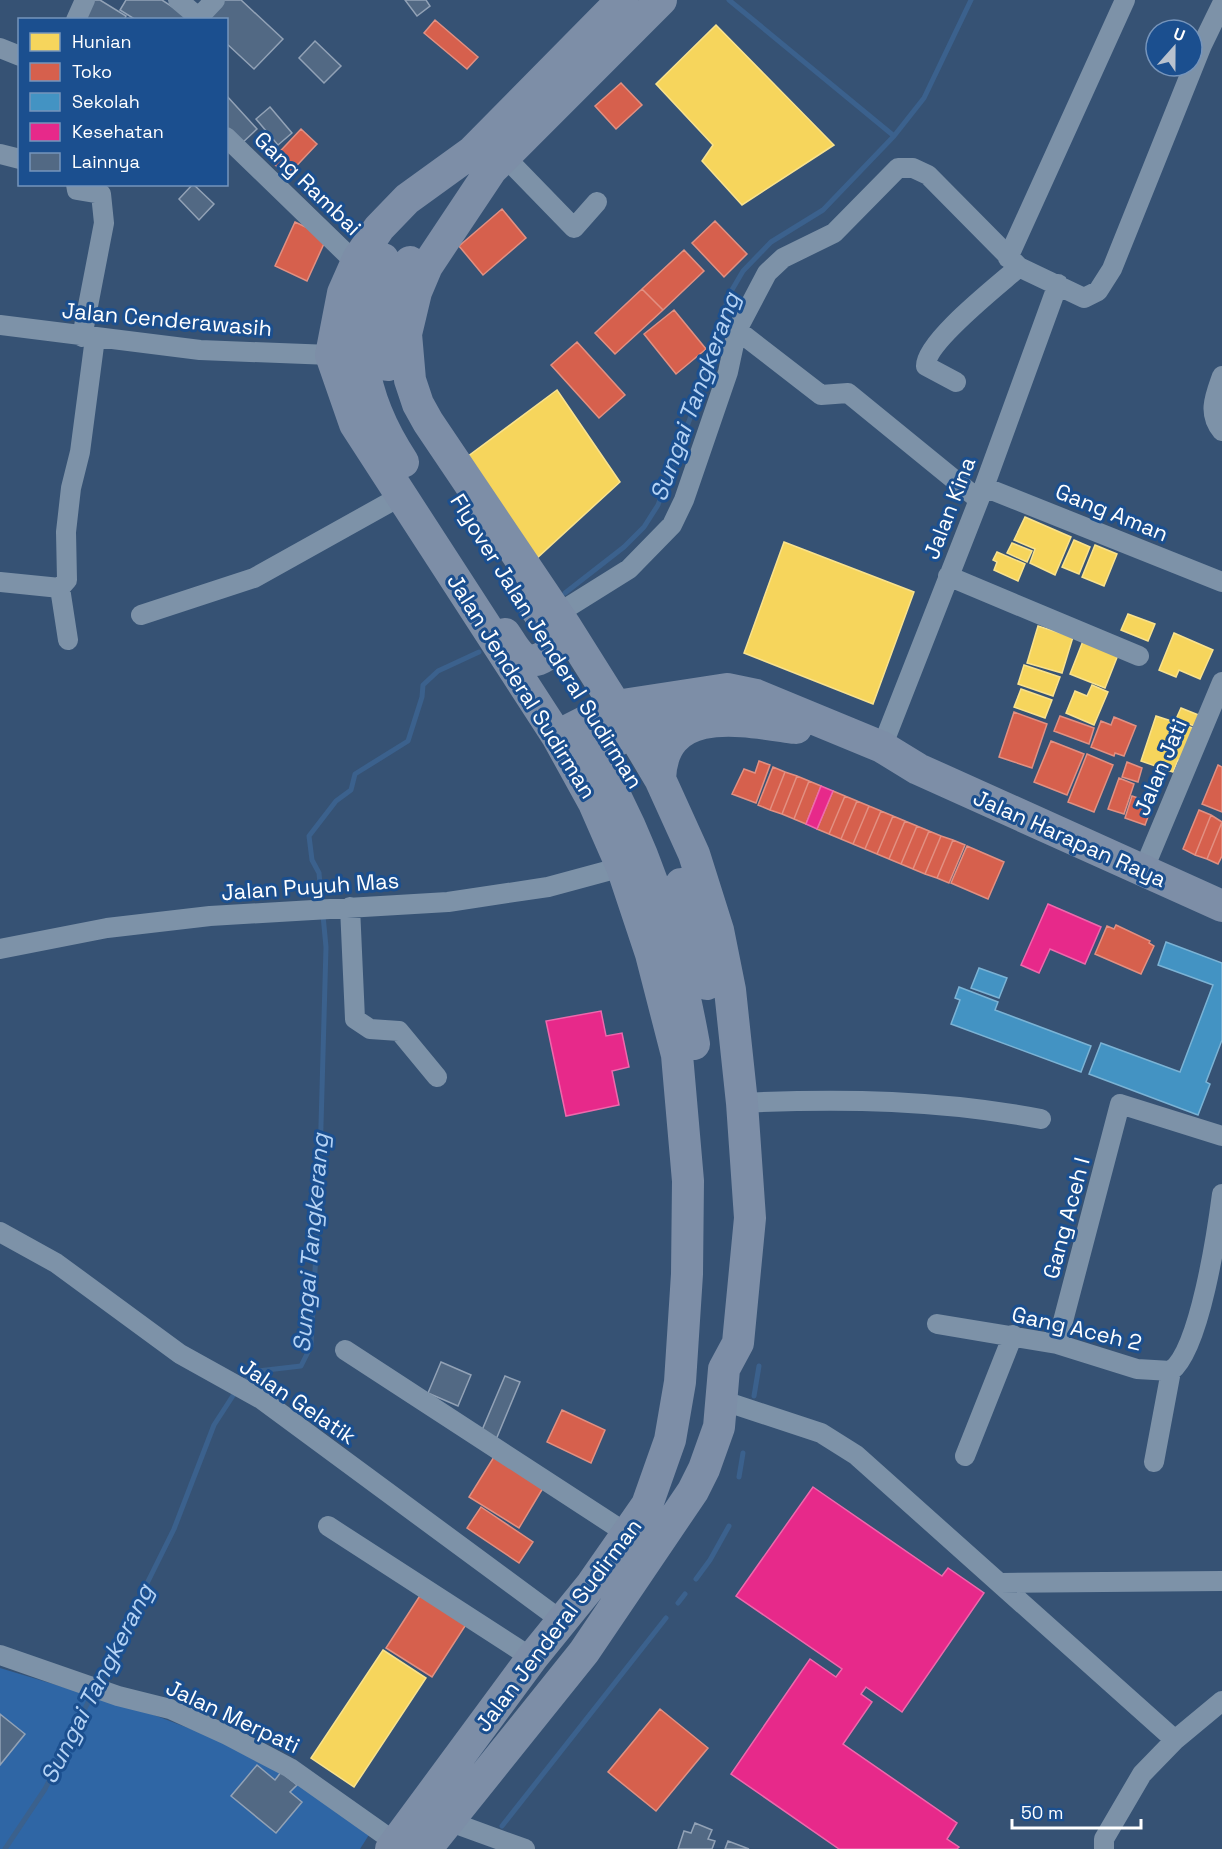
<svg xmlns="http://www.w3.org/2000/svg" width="1222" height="1849" viewBox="0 0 1222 1849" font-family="'Space Grotesk',sans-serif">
	<rect width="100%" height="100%" fill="#365274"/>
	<!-- green -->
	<path fill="#2f66a5" d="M0,1668L146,1712L249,1751L372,1830L360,1849H0Z"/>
	<!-- homes -->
	<path fill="#f6d55c" stroke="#f9e28d" stroke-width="1.5" d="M716,25L834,145L742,205L702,161L713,145L656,84Z
		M557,390L620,482L537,558L467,457Z
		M1025,517L1071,537L1055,575L1030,563L1035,549L1014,540Z
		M1074,540L1090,547L1079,574L1062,567Z
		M784,542L914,592L873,704L744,653Z
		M1012,543L1032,551L1027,562L1007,553Z
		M1095,545L1117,554L1104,586L1082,577Z
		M997,552L1025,564L1018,581L994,570L997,562L993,560Z
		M1128,614L1155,624L1148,641L1121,630Z
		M1038,626L1073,637L1062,673L1027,663Z
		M1174,633L1213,650L1200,679L1179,670L1176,677L1159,670Z
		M1083,641L1118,655L1105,688L1070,674Z
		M1024,665L1060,677L1053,696L1018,684Z
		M1092,685L1108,692L1094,725L1066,713L1075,691L1087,696Z
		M1021,689L1052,700L1045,718L1014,707Z
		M1181,708L1201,716L1197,727L1176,719Z
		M1156,716L1199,730L1181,761L1178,760L1173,772L1141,761Z
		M383,1650L426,1678L354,1787L311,1758Z"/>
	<!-- shops -->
	<path fill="#d6604d" stroke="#e29082" stroke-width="1.5" d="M435,20L478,57L467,69L424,33Z
		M621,83L642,105L616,129L595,106Z
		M301,129L317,144L287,176L271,161Z
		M502,209L526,238L483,275L459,246Z
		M715,221L747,254L724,277L692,243Z
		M295,222L327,237L307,281L275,266Z
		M684,250L704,271L663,310L642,289Z
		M642,289L663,310L615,354L595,333Z
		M674,310L706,349L676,374L644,334Z
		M577,342L625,395L599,418L551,365Z
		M1014,712L1047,724L1032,768L999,757Z
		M1060,716L1094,728L1089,744L1054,731Z
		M1114,717L1136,726L1124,756L1115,753L1114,756L1091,747L1101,721L1111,725Z
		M1051,741L1084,754L1067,795L1034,782Z
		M1087,754L1113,765L1094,812L1068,802Z
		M759,761L770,765L756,803L732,794L744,769L755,773Z
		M1127,762L1142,768L1138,782L1122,777Z
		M1218,765L1222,767V812L1202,804Z
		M773,767L785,772L770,810L758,805Z
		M785,772L797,776L782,814L770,810Z
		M797,776L809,781L794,819L782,814Z
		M1119,778L1134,784L1124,814L1108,809Z
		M809,781L821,786L806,824L794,819Z
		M833,791L845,796L829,834L817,829Z
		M845,796L857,801L841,839L829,834Z
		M1132,796L1153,803L1145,825L1125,818Z
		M857,801L869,806L853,844L841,839Z
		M869,806L881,811L865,849L853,844Z
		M1199,810L1211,815L1195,855L1183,849Z
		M881,811L893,816L877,854L865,849Z
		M1211,815L1222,822L1207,859L1195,855Z
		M893,816L905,821L889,859L877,854Z
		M905,821L917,826L901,864L889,859Z
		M1222,822V856L1218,864L1207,859Z
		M917,826L929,831L913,869L901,864Z
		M929,831L941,836L925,874L913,869Z
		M941,836L953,840L937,878L925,874Z
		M953,840L965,845L949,883L937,878Z
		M967,846L1004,862L988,899L951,883Z
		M1116,925L1150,941L1149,943L1154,946L1141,974L1095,954L1107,926L1114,929Z
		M562,1410L605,1430L591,1463L547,1442Z
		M497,1452L546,1483L519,1528L469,1497Z
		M481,1507L533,1542L519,1563L467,1528Z
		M421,1594L467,1623L432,1677L386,1648Z
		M660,1709L708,1748L656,1811L608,1772Z"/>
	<!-- schools -->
	<path fill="#4393c3" stroke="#7bb3d5" stroke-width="1.5" d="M1166,942L1222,963V1040L1206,1082L1210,1084L1198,1115L1089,1074L1101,1043L1180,1072L1213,985L1158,965Z
		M979,968L1007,978L999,998L971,988Z
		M959,987L998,1002L995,1010L1091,1046L1081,1072L951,1024L960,1000L955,998Z"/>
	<!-- health -->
	<path fill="#e7298a" stroke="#ee69ad" stroke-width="1.5" d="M821,786L833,791L817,829L806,824Z
		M1048,904L1101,927L1085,964L1050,949L1039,973L1021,965Z
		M601,1011L606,1036L622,1033L629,1067L612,1071L619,1105L566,1116L546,1021Z
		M813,1487L942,1576L948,1568L984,1593L902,1712L866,1687L861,1694L872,1702L843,1744L957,1823L947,1839L959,1847L957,1849H839L731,1774L810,1659L836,1677L842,1669L736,1596Z"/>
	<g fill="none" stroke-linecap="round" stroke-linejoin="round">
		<!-- stream -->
		<path stroke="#3b618d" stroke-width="5" d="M729,0L894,136
			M565,593L624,547L644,527L658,505L699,394L729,295L743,271L771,242L823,210L894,136L924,98L971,0
			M241,1383L258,1371L301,1366L311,1346L319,1196L326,947L319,873L312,860L309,836L336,801L351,790L355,774L408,741L422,697L423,685L438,671L479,652
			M754,1396L759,1366
			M739,1477L743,1453
			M696,1579L710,1560L729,1526
			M678,1603L685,1594
			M502,1826L666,1618
			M5,1849L45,1789L174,1529L214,1425L236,1391"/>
	</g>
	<!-- building -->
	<path fill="#526984" stroke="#92a2b6" stroke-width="1.5" d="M90,0H100L126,16L124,20H78Z
		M126,0H162L188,17L187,20H136L120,10Z
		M219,0H241L283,39L254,69L226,43V20H202Z
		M405,0H426L430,6L417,16Z
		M315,41L341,66L324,83L299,58Z
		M226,95L257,129L241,144L226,128Z
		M270,107L292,133L278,145L256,119Z
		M193,184L214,204L199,220L179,199Z
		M441,1362L471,1375L458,1406L428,1393Z
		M505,1376L520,1382L495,1442L480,1435Z
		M0,1714L25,1734L0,1765Z
		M257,1765L275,1780L281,1772L297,1785L290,1792L302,1802L276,1833L231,1796Z
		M695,1823L712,1830L708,1839L715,1841L712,1849H678L684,1831L691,1833Z
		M728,1841L749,1849H725Z"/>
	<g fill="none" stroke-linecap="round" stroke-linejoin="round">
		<!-- minor -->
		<path stroke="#7d92a8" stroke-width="20" d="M178,0L198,17
			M76,20L85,0
			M196,20L215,0
			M0,48L20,56
			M226,137L356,263
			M0,154L20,159
			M505,157L574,228L597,202
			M76,184L77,190L101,194L104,223L82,337
			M1008,258L1125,0
			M0,325L200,350L331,355
			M737,330L821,395L848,393L978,499
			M1222,376C1215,396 1207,413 1222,431
			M956,382L926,366C925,342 1000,284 1019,267
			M984,487L1222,582
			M948,576L1139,656
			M0,582L60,588L68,640
			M60,588L67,580L66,532L71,488L80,452L95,338
			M557,614L629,569L672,525L684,500L728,372L737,330L767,273L783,258L834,233L898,168H913L928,175L1019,267L1084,298L1098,291L1112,269L1202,45L1222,4
			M141,615L254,578L401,496
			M882,747L984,487L1058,284
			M1143,871L1222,682
			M350,907L355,1019L370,1029L399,1031L437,1077
			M0,949L107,928L210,916L448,902L548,887L622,867
			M742,1103C843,1098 941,1100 1041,1119
			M0,1232L56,1263L180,1354L261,1399L562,1621
			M937,1324L1057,1344L1137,1369L1171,1371
			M1057,1344L1120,1104L1222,1136
			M345,1350L626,1533
			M1171,1371C1200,1349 1217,1232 1222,1194
			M721,1400L821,1433L856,1455L1175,1740
			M965,1456L1013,1335
			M1154,1462L1171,1371
			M328,1526L532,1658
			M1001,1583L1222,1581
			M0,1655L118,1696L170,1709L227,1735L290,1768L396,1843
			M448,1821L525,1849
			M1104,1849V1839L1142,1774L1175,1740L1222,1701"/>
		<!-- primary -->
		<path stroke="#7d8ea7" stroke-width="32" d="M383,259C344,327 362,400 403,462
			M388,365C380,327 390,294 410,262
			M505,634C510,641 515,651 522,657C536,667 556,653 552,636C549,626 541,616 535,608
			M557,736L616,706L727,689L756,695L882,747L918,769L1222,906
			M582,738C643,833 674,934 694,1044
			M573,763L649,724L699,709
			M660,779C663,702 744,721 796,728
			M681,884L707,984
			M391,1849L532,1658L592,1584L647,1505L670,1440L680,1382L687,1274L688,1181L677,1055L651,954L622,867L594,803L557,736L355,424L331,355L343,293L358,259L379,228L407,199L472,152L622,0
			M426,1849L584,1652L693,1491L704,1469L719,1427L724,1369L738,1343L750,1218L742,1103L730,990L718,930L694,854L660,779L632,732L566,627L428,422L418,404L410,380L406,334L416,292L427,266L491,170L661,0"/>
	</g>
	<g text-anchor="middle" stroke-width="6" stroke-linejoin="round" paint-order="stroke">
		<!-- street labels -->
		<g font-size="22" fill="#fff" stroke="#1b4f8f">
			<text transform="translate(308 183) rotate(44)" y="8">Gang Rambai</text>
			<text transform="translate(167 319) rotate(5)" y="8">Jalan Cenderawasih</text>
			<text transform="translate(949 508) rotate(-69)" y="8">Jalan Kina</text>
			<text transform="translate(1112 512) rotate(22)" y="8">Gang Aman</text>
			<text transform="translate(547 641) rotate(58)" y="8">Flyover Jalan Jenderal Sudirman</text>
			<text transform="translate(522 686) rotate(58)" y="8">Jalan Jenderal Sudirman</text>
			<text transform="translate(1160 767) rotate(-67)" y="8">Jalan Jati</text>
			<text transform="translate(1070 838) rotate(24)" y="8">Jalan Harapan Raya</text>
			<text transform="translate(310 886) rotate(-4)" y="8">Jalan Puyuh Mas</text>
			<text transform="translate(1066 1218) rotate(-75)" y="8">Gang Aceh I</text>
			<text transform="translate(1077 1328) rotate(13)" y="8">Gang Aceh 2</text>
			<text transform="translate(298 1401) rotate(34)" y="8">Jalan Gelatik</text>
			<text transform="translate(558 1625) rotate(-53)" y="8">Jalan Jenderal Sudirman</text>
			<text transform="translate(233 1716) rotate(25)" y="8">Jalan Merpati</text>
		</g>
		<!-- water labels -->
		<g font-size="24" font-style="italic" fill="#b5d3f5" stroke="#1b4f8f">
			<text transform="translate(695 397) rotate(-70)" y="8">Sungai Tangkerang</text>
			<text transform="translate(311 1243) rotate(-85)" y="8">Sungai Tangkerang</text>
			<text transform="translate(97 1684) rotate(-63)" y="8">Sungai Tangkerang</text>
		</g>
	</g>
	<!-- legend -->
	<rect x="18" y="18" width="210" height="168" fill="#1b4f8f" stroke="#7695bc" stroke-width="1.5"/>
	<rect x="30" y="33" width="30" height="18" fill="#f6d55c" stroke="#7695bc" stroke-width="1.5"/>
	<text x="72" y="48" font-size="18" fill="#ffffff">Hunian</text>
	<rect x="30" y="63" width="30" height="18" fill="#d6604d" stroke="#7695bc" stroke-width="1.5"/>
	<text x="72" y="78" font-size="18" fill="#ffffff">Toko</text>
	<rect x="30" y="93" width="30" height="18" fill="#4393c3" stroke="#7695bc" stroke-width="1.5"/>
	<text x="72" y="108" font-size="18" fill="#ffffff">Sekolah</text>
	<rect x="30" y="123" width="30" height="18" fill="#e7298a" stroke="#7695bc" stroke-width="1.5"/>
	<text x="72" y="138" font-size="18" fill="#ffffff">Kesehatan</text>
	<rect x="30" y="153" width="30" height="18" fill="#526984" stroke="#7695bc" stroke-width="1.5"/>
	<text x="72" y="168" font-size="18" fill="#ffffff">Lainnya</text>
	<!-- north arrow -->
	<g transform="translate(1174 48) rotate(21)"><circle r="28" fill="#1b4f8f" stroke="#7695bc" stroke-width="1.5"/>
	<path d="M0-4.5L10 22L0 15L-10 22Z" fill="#b9c2ce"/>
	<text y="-9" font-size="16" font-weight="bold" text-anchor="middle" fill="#ffffff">U</text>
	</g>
	<!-- scale -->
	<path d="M1012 1819v9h129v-9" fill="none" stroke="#ffffff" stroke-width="3"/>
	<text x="1021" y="1819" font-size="18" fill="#ffffff" stroke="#1b4f8f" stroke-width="4.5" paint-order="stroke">50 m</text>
</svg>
